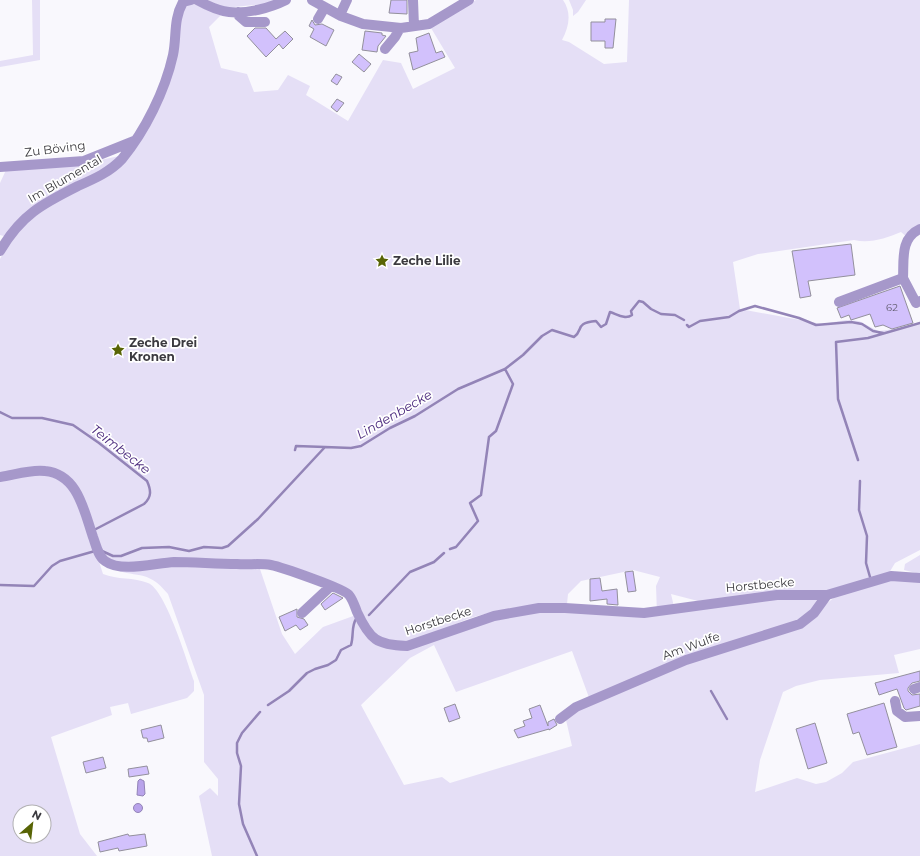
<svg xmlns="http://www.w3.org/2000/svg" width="920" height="856" viewBox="0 0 920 856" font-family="Montserrat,sans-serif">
	<rect width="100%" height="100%" fill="#f9f8fd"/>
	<!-- green -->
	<path fill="#e5dff6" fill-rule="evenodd" d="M32,0H40V60L0,67V61L33,55Z
		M208,0H281L275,3L224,8Z
		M476,0H563C572,13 569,27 562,40L569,42L604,64L627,62L629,0H920V230L908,238L901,232C886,238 870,244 854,240L758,254L733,262L740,309L822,324L846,320L859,321L878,331L895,329L920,322V550L895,563L889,573L822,593L786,592L698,601L671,594L675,611C722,602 773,595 822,598V607L839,594L891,579L920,580V649L894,655L899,673L820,680L796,686L783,692L760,760L755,792L797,778L816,784L826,782L842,773L853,762L920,744V856H212L199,796L210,788L218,796V779L204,762V695L168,594C146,567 136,580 109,567L108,565L114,563C97,560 88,516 83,500H79L103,574C117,580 134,577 148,583C166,590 187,662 194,681V691L187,698L131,714L128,703L110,707L112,715L51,737L80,834L97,856H0V479C36,473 48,464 76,493L79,491C55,459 34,470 0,475V259L11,238L0,235V183L6,170L86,163L129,154C149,125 169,91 175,55C178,42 174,14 185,6C196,0 211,9 222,14L209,27L221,68L247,74L254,92L278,90L288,75L310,86L306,95L348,121L383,60L401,63L413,89L455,68L431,28ZM261,561C283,563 299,571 318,580C328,584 343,584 351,594C361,608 364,635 383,641C415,652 447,624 477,616C507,608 537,603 567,604L568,594L581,581L633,570L660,577L656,586L657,614L566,609L538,610L495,619L409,649L379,644L369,635L356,615L323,627L295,654L282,634L261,572L259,566ZM434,645L456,692L572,651L591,703L576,710L566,720L572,746L450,783L442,777L404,785L361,705L410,658ZM20,812H44V836H20Z
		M569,0H586L578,12L573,16V10Z
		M920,555V574L904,570L905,564Z"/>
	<!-- water -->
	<path fill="#b9a3eb" stroke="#9384b7" d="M140,779L144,781L145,794L143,796L137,795L138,781Z
		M133.5 808a4.5 4.5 0 1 1 9 0a4.5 4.5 0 1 1-9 0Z"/>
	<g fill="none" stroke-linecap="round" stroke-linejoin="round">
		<!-- stream -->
		<path stroke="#9384b7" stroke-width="2.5" d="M687,325L689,327L700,321L729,317L739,311L755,306L799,318L816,325L851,322L862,324L873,331L883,333
			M0,412L12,418H42L73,425L99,443L147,481C151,490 152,497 144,504L94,530
			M295,450L296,446L325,447
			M858,460L838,399L836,342L868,338L920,323
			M860,481L859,510L867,536L866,563L870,577
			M450,549L456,547L478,521L470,503L481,495L489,437L496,431L513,384L505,369
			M102,551L113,556H121L142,548L169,547L189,551L204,547L222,548L228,546L258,519L325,447L351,448L361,446L390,428L415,416L458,389L505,369L523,355L542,336L552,330L574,337C584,330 574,323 596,321L601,327L606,324L610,312C617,314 625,320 632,315L631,311L639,301L643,302L651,309L661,314L675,315L684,320
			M0,585L34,586L52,566L60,561L95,551
			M369,615L410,572L434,562L444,553
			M711,691L727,719
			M268,705L289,691L307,673L315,669L328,665L336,660L341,650L351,645C354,635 351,627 356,619
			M257,856L243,824L239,804L241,766L237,753V743L242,733L260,712"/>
	</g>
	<!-- building -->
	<path fill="#d2c1fc" stroke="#93909c" d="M391,0H407V14L389,13Z
		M605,19H616L613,48H605V41H591V22H605Z
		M312,20L315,25L322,24L334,30L326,46L310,37L314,29L309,26Z
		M255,28H266L276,39L285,31L293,39L283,49L279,44L266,57L247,36Z
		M365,31L382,33V35L386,36L378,46L377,52L362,50Z
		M429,33L436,53L442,51L445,57L413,70L409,53L418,51L416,38Z
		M359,54L371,64L364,72L352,62Z
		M336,74L342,77L337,85L331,81Z
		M337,99L344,103L337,112L331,107Z
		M851,244L855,275L808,281L811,296L800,298L792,251Z
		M900,286L913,323L892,329L883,325L875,327L870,314L851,320L849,315L841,318L837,308Z
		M633,571L636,591L628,592L625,572Z
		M600,578L602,591L617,589L618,605L607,604V599L590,601V579Z
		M333,593L343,598L325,610L321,604Z
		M297,609V617L304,619L308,625L300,630L296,625L285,631L279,617Z
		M920,671V681L912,683L908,688V691L912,695L920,694V706L906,710L904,708L897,689L879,695L875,683Z
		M884,703L897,747L867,755L859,732L853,734L847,714Z
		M455,704L460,718L449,722L444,708Z
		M540,705L548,726V722L554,719L557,725L549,730V729L518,738L514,730L525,726L523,721L532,718L529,709Z
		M815,723L827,763L808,769L796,729Z
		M161,725L164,738L148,742L147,738H143L141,730Z
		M103,757L106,768L86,773L83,762Z
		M147,766L149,774L129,777L128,769Z
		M128,834L129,836L145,834L147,846L119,851L118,848L100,852L98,842Z"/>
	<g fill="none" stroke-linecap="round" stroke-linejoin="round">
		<!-- minor -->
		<path stroke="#a698ca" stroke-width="10" d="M197,0C206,5 218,11 229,12C247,14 270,8 286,0
			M312,0L341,16L363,24L401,28L429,24L469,0
			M413,0L414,26
			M238,12L239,16L246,22H265
			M340,15L347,0
			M318,19L325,7
			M385,49L395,37L400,28
			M0,167L84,161L134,141
			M0,251C21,215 42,204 78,186C94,179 110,172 122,159C145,131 165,91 173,55C177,36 173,20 183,2L191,0
			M903,278C904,260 900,238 920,229
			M839,302L903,278L916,303L920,301
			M0,477C14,475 31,469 45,471C78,474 84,511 93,537C96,545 98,556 105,561C121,573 155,563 174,562C195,562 216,564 237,564C248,565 260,563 271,565C281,567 345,589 349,595C353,600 355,607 357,612C370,640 377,645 407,646L494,616L539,608H565L644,613L777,595H827L891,576L920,578
			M302,613L331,586
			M914,689L920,687
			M895,701L897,711L905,717L920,716
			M560,719L576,707L686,660L800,624L814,613L827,595"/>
	</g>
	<!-- icons -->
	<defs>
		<g id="sight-bare" transform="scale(1.08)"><path d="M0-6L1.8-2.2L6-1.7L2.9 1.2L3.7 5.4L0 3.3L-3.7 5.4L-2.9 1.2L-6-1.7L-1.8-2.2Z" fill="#586405" stroke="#fff" stroke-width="2.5" paint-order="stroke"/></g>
	</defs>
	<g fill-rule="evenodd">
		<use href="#sight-bare" x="382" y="261"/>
		<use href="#sight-bare" x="118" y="350"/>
	</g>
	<g text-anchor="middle" stroke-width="3.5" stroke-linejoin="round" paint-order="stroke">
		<!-- number labels -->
		<g font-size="10" fill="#615c6e">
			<text x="892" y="311">62</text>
		</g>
		<!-- street labels -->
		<g font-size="12" fill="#3b3a3f" stroke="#fff">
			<text transform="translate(55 149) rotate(-7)" y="4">Zu Böving</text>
			<text transform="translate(65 179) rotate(-30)" y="4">Im Blumental</text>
			<text transform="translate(760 585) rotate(-5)" y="4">Horstbecke</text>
			<text transform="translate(438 621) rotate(-18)" y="4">Horstbecke</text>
			<text transform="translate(691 646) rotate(-20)" y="4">Am Wulfe</text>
		</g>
		<!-- poi labels -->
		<g font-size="12" font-weight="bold" fill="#3b3a3f" stroke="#fff" text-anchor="start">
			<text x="393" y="265">Zeche Lilie</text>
			<text x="129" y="347">Zeche Drei<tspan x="129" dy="14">Kronen</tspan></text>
		</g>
		<!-- water labels -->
		<g font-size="13" font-style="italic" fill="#4c2b7e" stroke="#fff">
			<text transform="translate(394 414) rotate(-30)" y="5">Lindenbecke</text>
			<text transform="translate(121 449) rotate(38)" y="5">Teimbecke</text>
		</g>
	</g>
	<!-- north arrow -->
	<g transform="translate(32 824) rotate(28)"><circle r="19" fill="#ffffff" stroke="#b1b0b2"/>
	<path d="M0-3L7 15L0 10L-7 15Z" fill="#586405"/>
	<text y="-6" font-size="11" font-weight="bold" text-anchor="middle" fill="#3b3a3f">N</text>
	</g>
</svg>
